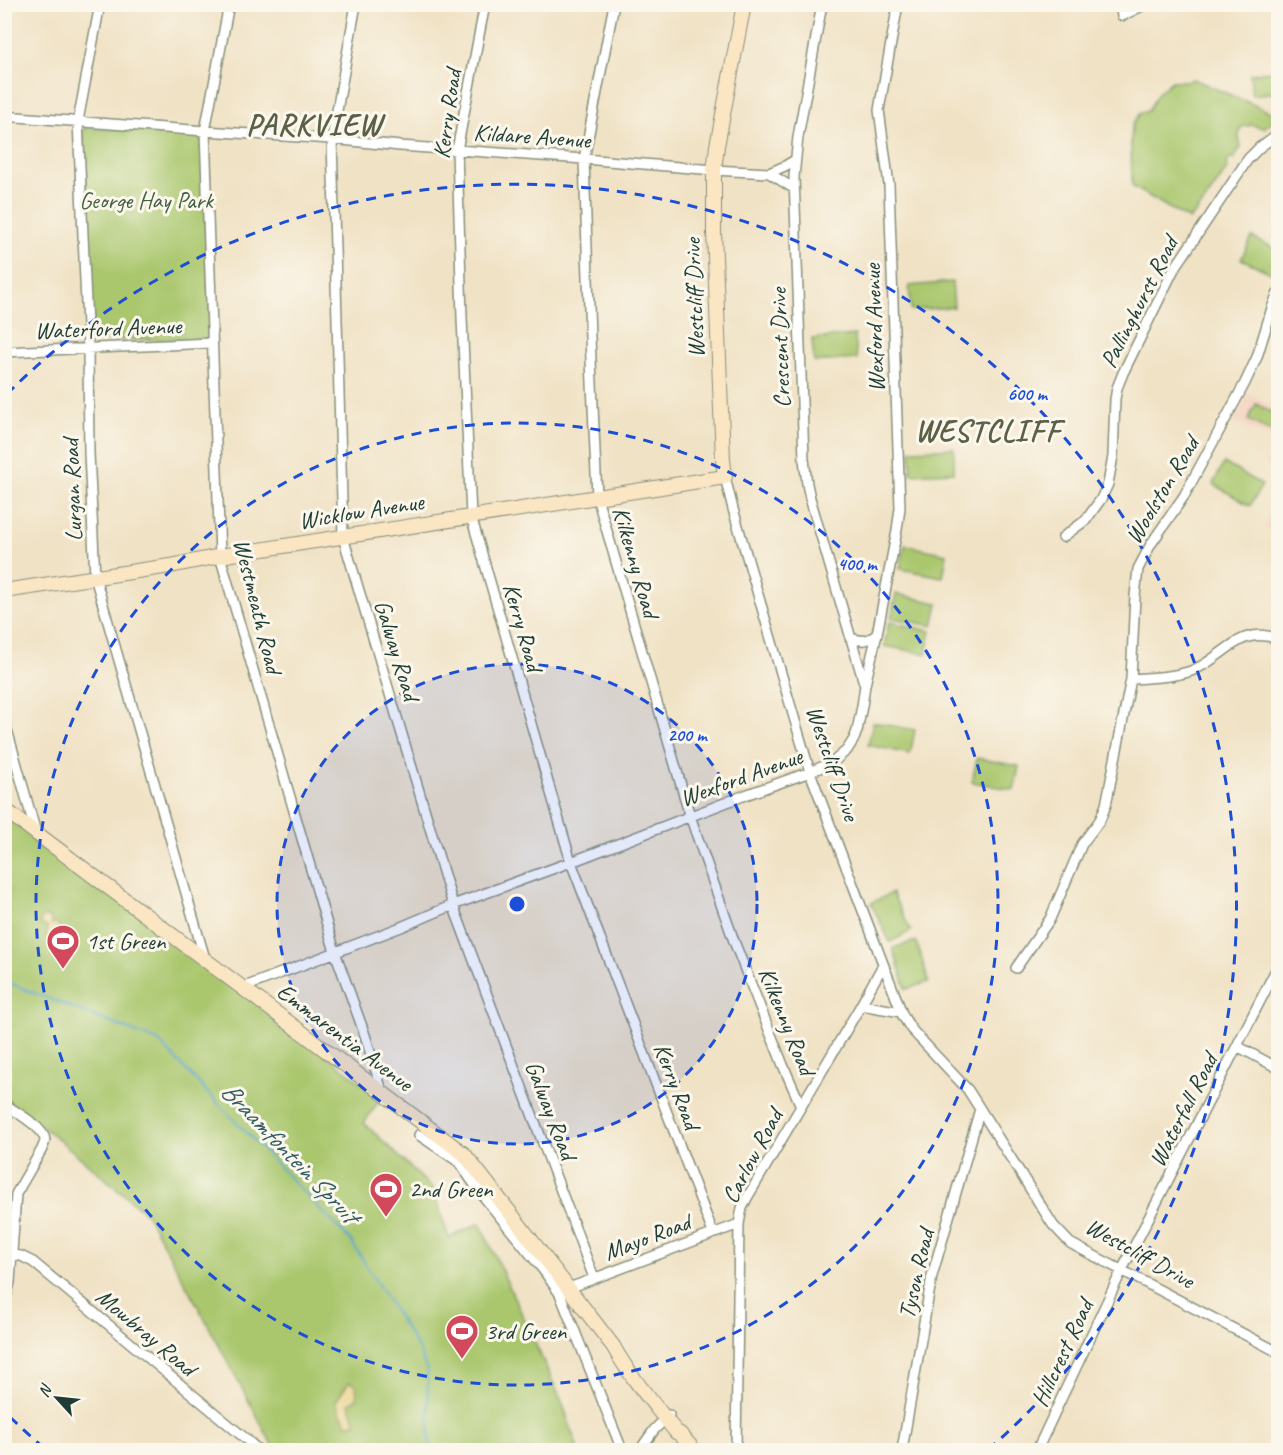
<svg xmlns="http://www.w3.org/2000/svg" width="1283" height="1455" viewBox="0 0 1283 1455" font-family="Caveat,sans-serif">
	<rect width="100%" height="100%" fill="#fbf7ec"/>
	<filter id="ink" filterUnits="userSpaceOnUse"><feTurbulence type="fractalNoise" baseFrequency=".0167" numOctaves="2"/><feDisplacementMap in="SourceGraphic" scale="12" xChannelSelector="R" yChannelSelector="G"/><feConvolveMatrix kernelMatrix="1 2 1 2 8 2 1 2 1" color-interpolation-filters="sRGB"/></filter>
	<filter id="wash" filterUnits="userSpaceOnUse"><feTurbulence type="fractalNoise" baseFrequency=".008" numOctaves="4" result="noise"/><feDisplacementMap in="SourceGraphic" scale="24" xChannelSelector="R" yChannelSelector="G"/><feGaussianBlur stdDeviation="1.35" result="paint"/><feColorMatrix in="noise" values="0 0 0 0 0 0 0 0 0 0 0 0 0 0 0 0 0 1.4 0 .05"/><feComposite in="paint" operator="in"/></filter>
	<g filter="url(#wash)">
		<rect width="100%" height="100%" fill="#f0e2c5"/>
		<!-- built -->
		<path fill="#f4d3c0" d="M1249,394L1278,410V468L1266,465L1276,441L1234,421Z
			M1278,494V532L1264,529Z"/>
		<!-- green -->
		<path fill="#aac76e" stroke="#648251" stroke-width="1.5" d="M1278,70V92L1252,95L1250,74Z
			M1193,79L1278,115V117L1264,128L1252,125L1241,127C1238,135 1239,139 1241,147L1234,159L1230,158L1226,164L1228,168L1203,204L1189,220L1132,186L1131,142L1132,126L1140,113L1148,111L1158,93L1172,81H1188Z
			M83,128L203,132L211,339L92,340Z
			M1252,237L1278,250V276L1241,259Z
			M952,282L954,307L911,310L909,286Z
			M855,335L857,359L814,362L812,339Z
			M1256,404L1278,416V435L1248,420Z
			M954,448V472L911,474V450Z
			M1224,463L1262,485L1250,506L1213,484Z
			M905,545L947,554L943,577L900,569Z
			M896,594L938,603L933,626L891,618Z
			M889,622L931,631L926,654L884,646Z
			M873,722L915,730L910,754L868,745Z
			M977,758L1019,766L1014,790L972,782Z
			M5,807L381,1098L364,1123L433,1189L449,1238L480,1223L563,1404L578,1450H275L195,1301L146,1213L57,1138L5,1099Z
			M892,893L911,931L890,942L871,903Z
			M916,941L929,982L906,989L893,948Z"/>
		<!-- sand -->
		<path fill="#eeda9e" stroke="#868c69" stroke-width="1.5" d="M45,916L51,919L52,925L55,923L59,925L57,940L47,936V927L40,924L41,919Z
			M349,1382L356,1385L357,1398L349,1403L356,1423L347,1424C343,1416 337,1410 336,1401Z"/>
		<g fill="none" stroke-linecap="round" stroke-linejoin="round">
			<!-- stream -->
			<path stroke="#53a3cd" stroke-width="2" d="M4,979L9,983L158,1041L351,1241L419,1350L427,1371L430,1450"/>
		</g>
	</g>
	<g filter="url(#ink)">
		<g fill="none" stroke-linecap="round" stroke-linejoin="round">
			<!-- street casing -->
			<g stroke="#88907c" stroke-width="12">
				<path id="street" d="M100,4L78,121L88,349L89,453L95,577L205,959
					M229,4L205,131L220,556L335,952L365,1035L382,1091
					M356,4L332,139L343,537L453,905L594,1278
					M485,4L457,150L462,318L471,516L571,862L713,1233
					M614,4L584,159L590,337L597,497L690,816L735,944L783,1065L801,1106
					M822,4L798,137L794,177L804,459L807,484L810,498L864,683
					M1120,4L1122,16L1146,4
					M4,116L205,131L332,139L400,146L584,159L714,170L769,173L785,166L795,160
					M769,173L793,188
					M4,352L212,343
					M725,477L733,509L810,772L903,1016L911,1029L968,1090L1053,1225L1070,1243L1079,1248L1278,1352
					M1063,537L1086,520L1101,499L1108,484L1113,456L1115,399L1117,388L1123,373L1173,271L1248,159L1260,147L1278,134
					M850,638C861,641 868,642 877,634
					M1131,679C1151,678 1173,677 1191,671C1224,659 1238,624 1278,639
					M4,719L36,833
					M1016,968L1050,919L1082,844L1100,820L1106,805L1131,679L1135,596L1138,569L1151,544L1184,496L1245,383L1257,357L1272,308L1278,293
					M242,988L401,927L453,905L571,862L748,794L810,772L833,762L847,750L854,739L857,731L862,706L865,685L877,634L897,530L900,508L889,185L879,110L898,4
					M861,1005L901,1012
					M1237,1046L1278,1068
					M4,1104C14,1111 44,1127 45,1140C45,1143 43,1146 42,1149L16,1194L10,1282L4,1306
					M419,1135L459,1162L479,1191L544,1271L560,1294L622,1450
					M4,1254L21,1256L33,1262L246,1439L258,1450
					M569,1288L739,1224
					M640,1450L654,1430L669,1415
					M736,1450L739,1224L742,1208L747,1198L861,1005L883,965
					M902,1450L932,1276L980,1109
					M1037,1450L1121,1272L1278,966"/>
			</g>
			<!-- secondary casing -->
			<g stroke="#88907c" stroke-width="16">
				<path id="secondary" d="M4,591L170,566L220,556L725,477L723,460L720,385L714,232V170L717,146L744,4
					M4,809L464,1154L480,1174L613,1346C630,1377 654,1404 676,1432L680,1434L694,1450"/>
			</g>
			<!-- street -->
			<use href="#street" stroke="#fff" stroke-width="9"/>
			<!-- secondary -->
			<use href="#secondary" stroke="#fbe6c4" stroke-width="14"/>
		</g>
	</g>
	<!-- distance rings -->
	<circle cx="517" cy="904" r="240" fill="#1d4ed8" fill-opacity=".12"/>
	<g fill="none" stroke="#1d4ed8" stroke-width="3" stroke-dasharray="10 8">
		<circle cx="517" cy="904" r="240"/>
		<circle cx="517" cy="904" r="481"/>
		<path d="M44 1448A721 721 0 0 1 7 1414M7 394A721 721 0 1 1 990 1448"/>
	</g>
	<!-- icons -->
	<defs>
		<g id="stadium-pin" transform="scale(1.725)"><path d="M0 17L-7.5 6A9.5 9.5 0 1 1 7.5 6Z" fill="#d1495b" stroke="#fbf7ec"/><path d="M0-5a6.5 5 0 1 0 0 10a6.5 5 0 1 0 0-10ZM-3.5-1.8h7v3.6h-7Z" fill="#fff"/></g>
	</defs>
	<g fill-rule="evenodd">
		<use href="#stadium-pin" x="63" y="941"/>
		<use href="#stadium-pin" x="386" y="1189"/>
		<use href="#stadium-pin" x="462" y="1331"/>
	</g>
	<g text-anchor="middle" stroke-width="6" stroke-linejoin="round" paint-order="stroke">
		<!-- street labels -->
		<g font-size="24" fill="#1f3d34" stroke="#fbf7ec">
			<text transform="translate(447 114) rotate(-82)" y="8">Kerry Road</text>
			<text transform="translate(532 136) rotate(4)" y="8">Kildare Avenue</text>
			<text transform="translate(694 298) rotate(-92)" y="8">Westcliff Drive</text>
			<text transform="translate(1139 302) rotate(-63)" y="8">Pallinghurst Road</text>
			<text transform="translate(108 328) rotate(-2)" y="8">Waterford Avenue</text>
			<text transform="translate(874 328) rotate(-92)" y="8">Wexford Avenue</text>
			<text transform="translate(780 348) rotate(-92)" y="8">Crescent Drive</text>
			<text transform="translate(72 490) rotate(-92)" y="8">Lurgan Road</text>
			<text transform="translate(1162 490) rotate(-59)" y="8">Woolston Road</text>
			<text transform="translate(361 511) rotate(-9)" y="8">Wicklow Avenue</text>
			<text transform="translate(636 562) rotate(74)" y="8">Kilkenny Road</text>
			<text transform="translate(258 606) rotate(76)" y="8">Westmeath Road</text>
			<text transform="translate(523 627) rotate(74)" y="8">Kerry Road</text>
			<text transform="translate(397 650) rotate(73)" y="8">Galway Road</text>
			<text transform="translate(833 763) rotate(71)" y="8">Westcliff Drive</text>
			<text transform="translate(741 777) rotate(-20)" y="8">Wexford Avenue</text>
			<text transform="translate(787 1021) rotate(68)" y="8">Kilkenny Road</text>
			<text transform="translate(345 1037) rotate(37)" y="8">Emmarentia Avenue</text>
			<text transform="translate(677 1086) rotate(69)" y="8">Kerry Road</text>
			<text transform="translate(551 1110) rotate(69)" y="8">Galway Road</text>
			<text transform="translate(1183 1110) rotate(-63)" y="8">Waterfall Road</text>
			<text transform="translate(752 1156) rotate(-62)" y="8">Carlow Road</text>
			<text transform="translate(647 1237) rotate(-21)" y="8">Mayo Road</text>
			<text transform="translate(1140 1253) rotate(29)" y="8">Westcliff Drive</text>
			<text transform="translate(916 1274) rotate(-77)" y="8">Tyson Road</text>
			<text transform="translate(146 1332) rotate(40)" y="8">Mowbray Road</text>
			<text transform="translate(1062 1353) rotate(-65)" y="8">Hillcrest Road</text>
		</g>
		<!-- park labels -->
		<g font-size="24" fill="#426042" stroke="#fbf7ec">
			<text x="146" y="208">George Hay Park</text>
		</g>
		<!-- poi labels -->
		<g font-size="24" fill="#1f3d34" stroke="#fbf7ec" text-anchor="start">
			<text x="86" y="949">1st Green</text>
			<text x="409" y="1197">2nd Green</text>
			<text x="485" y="1339">3rd Green</text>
		</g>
		<!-- water labels -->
		<g font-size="26" font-style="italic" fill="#2f5c62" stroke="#fbf7ec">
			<text transform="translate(290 1152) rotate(46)" y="9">Braamfontein Spruit</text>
		</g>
		<!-- district labels -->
		<g font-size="30" font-weight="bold" letter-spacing="1.5" fill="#5c6047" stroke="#fbf7ec">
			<text x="314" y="135">PARKVIEW</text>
			<text x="988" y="441">WESTCLIFF</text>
		</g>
	</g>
	<circle cx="517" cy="904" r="9" fill="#1d4ed8" stroke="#fbf7ec" stroke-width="3"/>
	<g font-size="18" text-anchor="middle" font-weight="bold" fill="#1d4ed8" stroke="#fbf7ec" stroke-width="6" stroke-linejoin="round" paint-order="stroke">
		<text x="1027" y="400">600 m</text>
		<text x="857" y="570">400 m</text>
		<text x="687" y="741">200 m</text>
	</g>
	<!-- margin -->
	<rect width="1283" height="1455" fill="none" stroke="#fbf7ec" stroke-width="24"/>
	<!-- north arrow -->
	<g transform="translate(57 1398) rotate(297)" stroke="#fbf7ec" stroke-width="4.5" paint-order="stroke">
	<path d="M0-4.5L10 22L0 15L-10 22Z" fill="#1f3d34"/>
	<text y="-9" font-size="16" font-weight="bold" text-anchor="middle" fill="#1f3d34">N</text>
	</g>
</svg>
